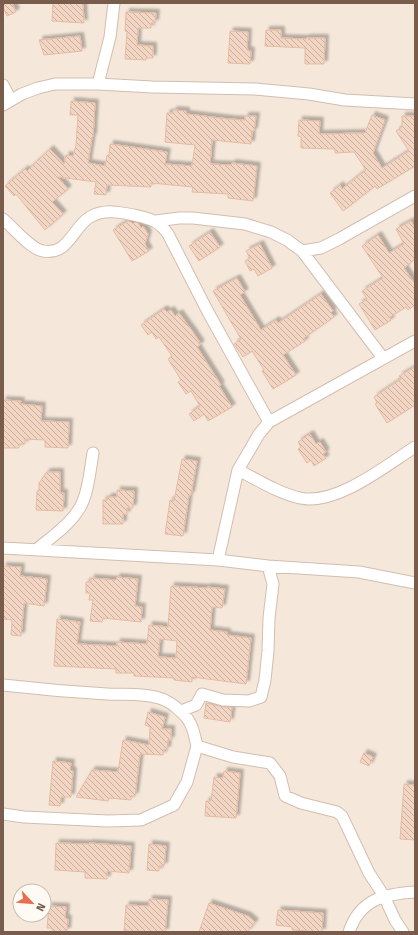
<svg xmlns="http://www.w3.org/2000/svg" width="418" height="935" viewBox="0 0 418 935" font-family="'Fira Sans',sans-serif">
	<defs>
		<pattern id="building-back-hatch" width="6" height="6" patternUnits="userSpaceOnUse"><rect width="6" height="6" fill="#f3d5c3"/><path d="M-1 5l2 2M0 0l6 6M5-1l2 2" fill="none" stroke="#cab0a1"/></pattern>
		<filter id="shadow"><feDropShadow dx="3.5" dy="-3.5" stdDeviation="1" flood-color="#0004"/></filter>
	</defs>
	<rect width="100%" height="100%" fill="#fdf6ec"/>
	<!-- residential -->
	<path fill="#f5e8da" fill-rule="evenodd" d="M3,3H415V932H3ZM20,891H44V915H20Z"/>
	<!-- building -->
	<path fill="url(#building-back-hatch)" stroke="#e6bba3" fill-rule="evenodd" filter="url(#shadow)" d="M3,3H12L16,12L7,16L3,7Z
		M53,3H83L84,23L52,21Z
		M126,12L156,13L155,23H151V28H138L137,45L153,46V58H146V60L125,59L127,32L125,31Z
		M266,30H281V38L306,39V38H325L324,64H305V48L265,46Z
		M230,31L248,32L247,50L251,51L250,64L228,63Z
		M80,36L82,51L44,55L39,40Z
		M71,101L95,103L93,137H92L88,163L105,166L107,155L109,156L110,144L167,152L165,164L192,166L195,145L165,142L167,113H173V110L186,111V114L229,119L245,120V116H256L254,131H252L251,144L212,140L210,164L231,165L232,163L257,166L253,201L228,198V194L192,192L193,187L151,183V187L107,185L106,195L94,194L96,182L58,177L68,189L52,202L63,214L45,230L16,194L14,196L5,186L25,169L27,171L50,149L64,164L66,155L73,156L76,145L78,115H70Z
		M372,115L385,120L373,153L382,168L409,151L396,131L402,127V116H415V166L377,189L375,186L343,211L330,193L340,185L342,189L366,170L354,152L335,153V149L301,148V137L298,136L299,120L320,121L319,134L365,133Z
		M128,221L131,222L133,224L135,222L138,223L141,228L143,226L148,234L145,244L149,251L132,261L113,230Z
		M411,221L415,228V259L404,268L415,284V305L408,310L406,307L390,317L391,320L375,330L359,304L367,299L362,291L383,278L362,246L378,235L389,253L404,244L396,229Z
		M210,232L220,247L199,261L189,246Z
		M260,244L272,268L258,276L254,269L250,271L245,261L250,258L246,251Z
		M237,278L245,292L240,295L261,330L276,320L278,323L321,294L333,311L331,313L334,317L304,338L305,341L283,355L296,375L273,389L262,371L264,370L252,351L243,357L234,344L241,339L213,291Z
		M164,309L167,312L171,310L175,316L179,313L193,332L201,344L197,347L221,385L219,386L232,407L208,421L204,414L194,421L189,414L200,406L191,391L186,394L178,382L181,380L168,359L172,356L159,337L156,339L152,332L148,335L141,325Z
		M415,367V405L387,423L375,404L377,403L374,397L401,379L399,376Z
		M3,400L21,401L20,404L42,406L41,421L69,422L68,448L45,447V440L25,439V444H19V448H3Z
		M310,434L316,444L320,442L326,452L323,454L326,458L314,466L311,460L307,463L298,449L301,447L298,442Z
		M182,459L197,461L191,495H189L183,536L165,534L170,500L174,501Z
		M47,472H60V493H64L63,511L36,510L37,491H39V483Z
		M117,490L134,491L133,508H127V514H123V524H103V500H107L108,497H117Z
		M3,566L21,567L20,576L47,579L44,606L24,603L21,636L11,635L12,620L3,619Z
		M117,577L138,579L135,606L142,607L141,622L103,618L102,622L90,621L93,600H89L90,593H86V582H91V578L116,580Z
		M171,586L207,588V587L225,589L222,608L212,607L210,630L227,632V635L251,638L246,684L192,677V682L174,680V678L134,676V673H116V669L54,666L57,619L80,622L77,644L117,646V642L147,644L149,625L168,627ZM160,639L177,641L176,658L158,657Z
		M206,703L223,707H232L230,722L204,718Z
		M148,712L165,717L162,729H171V740H168L167,750L164,749L163,755L140,754L135,796H131V800L109,798L108,801L76,797L92,770L118,772L123,740L149,745L150,727L145,725Z
		M364,753L373,757L369,766L360,762Z
		M53,761L71,763L70,770L73,771L71,797H61L60,806L49,805Z
		M224,771L240,773L236,818L205,816L206,801H211L214,777L223,778Z
		M404,784L415,785V840L400,839Z
		M56,843L89,844V843L131,846L129,873L107,871V879L85,878V872L55,870Z
		M149,844L166,846L164,866H159V871L147,870Z
		M149,899L168,900L165,932L124,931L126,905L149,906Z
		M209,903L248,916L255,922L247,932H199Z
		M49,906L66,907L65,918L68,919L67,931L52,932V928H47Z
		M278,910L323,913L322,932L292,930V927L276,925Z"/>
	<g fill="none" stroke-linecap="round" stroke-linejoin="round">
		<!-- minor casing -->
		<g stroke="#d1beb0" stroke-width="13">
			<path id="minor" d="M98,84L110,37L114,3
				M3,85L11,100
				M3,105L22,94L38,88L55,84H98L152,87L255,89L309,94L345,100L415,104
				M3,219C14,228 30,249 43,251C68,256 73,227 90,217C104,209 119,212 134,215C150,219 158,220 168,234L208,312L269,422
				M156,221L179,218H193L245,224L271,232L287,240L302,251L383,358
				M302,251L321,248L339,239L415,196
				M238,470C258,480 278,493 300,498C336,506 385,466 415,447
				M3,548L218,560L268,566L359,572L415,583
				M36,550C50,538 67,527 77,512C88,498 90,470 93,453
				M218,560L238,470L259,434L269,422L415,341
				M3,685C38,689 73,692 107,694C125,695 143,693 159,698C166,700 175,706 180,711C192,720 194,733 197,746L233,757L270,763L280,776L285,796L301,803L337,812L342,816L369,873L384,896L395,920L403,932
				M181,711L196,705L202,694L223,700L249,701L261,697L265,680L268,651L269,618L273,584L268,566
				M3,814L24,817L108,821L141,820L174,805L187,782L197,746
				M349,932C360,899 384,894 415,892"/>
		</g>
		<!-- minor -->
		<use href="#minor" stroke="#fff" stroke-width="11"/>
	</g>
	<!-- border -->
	<rect width="418" height="935" fill="none" stroke="#7a5c4d" stroke-width="8"/>
	<!-- north arrow -->
	<g transform="translate(32 903) rotate(116)"><circle r="19" fill="#fffaf3" stroke="#cabbb1"/>
	<path d="M0-3L7 15L0 10L-7 15Z" fill="#e76f51"/>
	<text y="-6" font-size="11" font-weight="bold" text-anchor="middle" fill="#7a5c4d">N</text>
	</g>
</svg>
